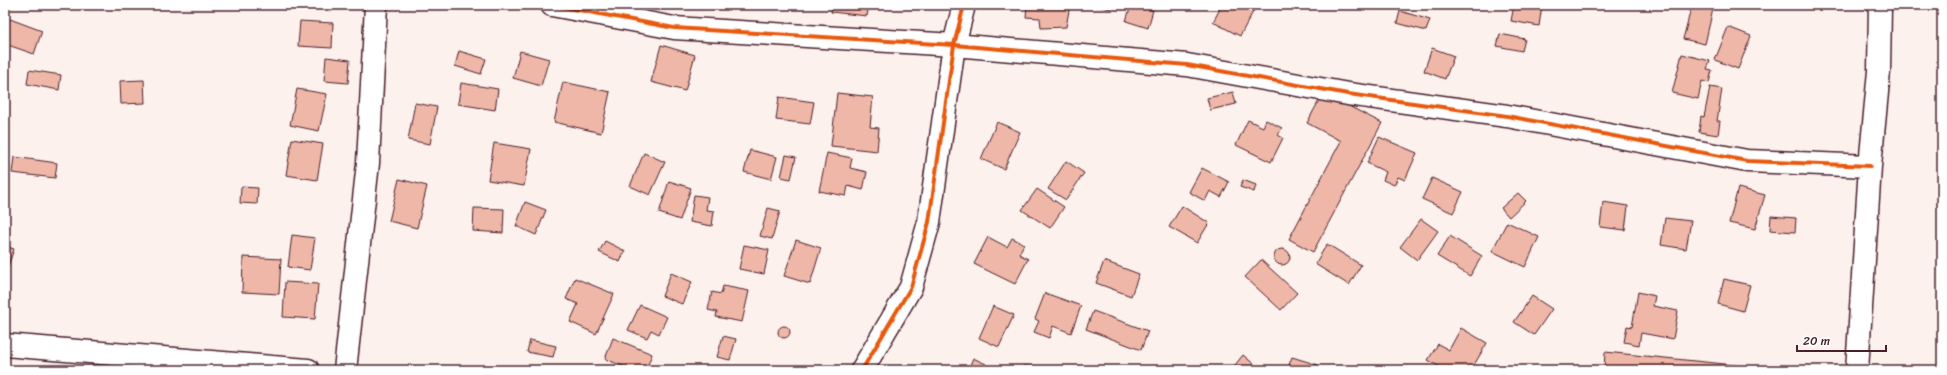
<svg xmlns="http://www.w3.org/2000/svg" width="1947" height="375" viewBox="0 0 1947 375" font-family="Sriracha,sans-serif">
	<rect width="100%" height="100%" fill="#fcf1ed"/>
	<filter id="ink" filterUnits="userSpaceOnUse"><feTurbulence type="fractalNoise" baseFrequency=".025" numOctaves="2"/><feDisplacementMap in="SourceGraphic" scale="8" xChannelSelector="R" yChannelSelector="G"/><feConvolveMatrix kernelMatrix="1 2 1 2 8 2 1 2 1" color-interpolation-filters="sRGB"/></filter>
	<g filter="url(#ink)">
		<!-- building -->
		<path fill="#efb7a7" stroke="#4a1f2b" d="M832,5H869L867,16L831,12Z
			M1027,5H1070L1066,27L1041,28L1040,18L1026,17Z
			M1093,5H1112L1111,9Z
			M1131,5L1153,10L1148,28L1126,21Z
			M1222,5H1246L1254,10L1240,36L1213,22Z
			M1367,5H1387L1386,9Z
			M1514,5H1542L1539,26L1511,21Z
			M1692,5L1713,9L1705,44L1683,39Z
			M1400,11L1430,20L1426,31L1397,23Z
			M10,19L42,31L34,54L5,44V32Z
			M300,21L333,23L332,48L298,46Z
			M1728,27L1751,36L1738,69L1715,60Z
			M1500,34L1525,39L1522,51L1497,46Z
			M661,45L695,55L685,91L651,82Z
			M1432,48L1454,56L1445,79L1424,71Z
			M459,51L486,59L481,74L455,66Z
			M520,51L549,59L541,86L513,78Z
			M1682,54L1710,61L1707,69L1712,70L1709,83L1702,81L1698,99L1672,93Z
			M326,57L350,60L348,83L324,81Z
			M29,70L61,75L59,90L27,84Z
			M144,80L145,103L121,104L120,81Z
			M563,82L610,92L601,133L554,122Z
			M461,83L498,89L495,110L458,104Z
			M1710,87L1722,89L1717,121H1720L1718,135L1699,132L1701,116L1704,117Z
			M297,89L327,94L319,131L290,125Z
			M1233,92L1236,104L1210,110L1207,98Z
			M837,93L873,97L870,127L879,128L877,151L831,146Z
			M1323,93L1382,123L1313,252L1289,239L1341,141L1307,123Z
			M779,97L814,102L810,124L776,120Z
			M415,103L437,107L430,144L408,140Z
			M1248,120L1263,127L1266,120L1282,128L1278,135L1283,138L1271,162L1236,145Z
			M997,122L1020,132L1004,169L981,159Z
			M1379,137L1417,153L1405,180L1398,177L1394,185L1383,180L1386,172L1367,163Z
			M292,139L323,144L317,180L286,175Z
			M494,143L531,149L524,186L488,180Z
			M750,150L777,157L771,179L744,172Z
			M644,153L665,162L650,195L630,186Z
			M827,153L852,158L850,168L867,172L863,190L848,186L846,196L819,191Z
			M786,155L796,157L791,179L781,177Z
			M14,157L57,163L55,178L12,173Z
			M1066,161L1084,173L1066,200L1048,189Z
			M1202,168L1229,182L1221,197L1210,191L1205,201L1189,192Z
			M1432,178L1463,192L1453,213L1422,199Z
			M399,179L427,186L417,228L389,221Z
			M1243,180L1256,185L1254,192L1240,187Z
			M669,181L691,188L680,220L659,213Z
			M241,187L258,188L257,204L240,203Z
			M1738,188L1765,195L1755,229L1729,223Z
			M1037,189L1064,207L1050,228L1022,210Z
			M1518,193L1526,201L1509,217L1501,208Z
			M694,195L708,197L706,210L714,211L712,226L690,222Z
			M525,202L546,210L536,235L516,226Z
			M1603,202L1628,206L1625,230L1600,227Z
			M1182,206L1209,223L1197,243L1169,227Z
			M474,208L504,209L503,233L473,231Z
			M768,208L780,211L772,239L760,236Z
			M1771,216L1796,218L1795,232L1770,230Z
			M1665,218L1691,221L1686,249L1661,245Z
			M1421,219L1438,231L1417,260L1400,247Z
			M1507,222L1539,237L1525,267L1492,251Z
			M292,235L315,238L310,270L288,267Z
			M1450,236L1482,256L1470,276L1437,256Z
			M988,237L1007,247L1012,238L1024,244L1019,254L1028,259L1015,284L974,264Z
			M796,240L821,248L810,284L784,276Z
			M605,241L625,251L620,262L599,252Z
			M1327,244L1361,265L1349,285L1315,264Z
			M744,245L769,250L764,274L739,269Z
			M5,246L14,249L5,275Z
			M1274 257a8 8 0 1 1 16 0a8 8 0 1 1-16 0Z
			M243,257L281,259L279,294L242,292Z
			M1261,260L1297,293L1281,310L1245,277Z
			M1104,261L1139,274L1131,296L1096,283Z
			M671,273L692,282L682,304L662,296Z
			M575,278L614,294L596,334L570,322L578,304L566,299Z
			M1724,279L1750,285L1743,311L1718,304Z
			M285,282L318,284L315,319L283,317Z
			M723,286L749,291L742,322L716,317L717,312L708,310L712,292L721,294Z
			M1638,292L1655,296L1653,306L1678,311L1673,339L1641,333L1639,345L1624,342L1627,326L1632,327Z
			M1045,293L1081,306L1071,333L1053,326L1049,338L1034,332L1039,321L1035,319Z
			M1532,296L1552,309L1534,335L1514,322Z
			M640,305L667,317L659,334L651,330L647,338L628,330Z
			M993,306L1014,315L999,347L979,338Z
			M1093,311L1148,331L1141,350L1086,329Z
			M778 332a6 6 0 1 1 12 0a6 6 0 1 1-12 0Z
			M1461,328L1487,343L1471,370H1445L1428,360L1438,344L1449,350Z
			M723,336L736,339L730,360L717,357Z
			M613,338L652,354L646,370H633L605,359Z
			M530,340L556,346L553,357L527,352Z
			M1605,352L1785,370H1604Z
			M1243,355L1261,370H1231Z
			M1292,357L1318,365L1316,370H1287Z
			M973,358L986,364L983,370H968Z
			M139,360L181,370H137Z
			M1024,366L1036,367V370H1024Z"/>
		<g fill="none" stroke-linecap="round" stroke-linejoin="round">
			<!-- minor casing -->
			<g stroke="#4a1f2b" stroke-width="25">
				<path id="minor" d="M552,5L674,28L954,45L1187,65L1348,94L1507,116L1747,161L1870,166
					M5,345L308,370
					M345,370L368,163L376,5
					M862,370L911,287L929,222L954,45L964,5
					M1857,370L1870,166L1879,71L1880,5"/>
			</g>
			<!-- minor -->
			<use href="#minor" stroke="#fff" stroke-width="22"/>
			<!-- cycleway casing -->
			<g stroke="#fff" stroke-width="6">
				<path id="cycleway" d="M552,5L674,28L954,45L1187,65L1348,94L1507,116L1747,161L1870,166
					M862,370L911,287L929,222L954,45L964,5"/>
			</g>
			<!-- cycleway -->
			<use href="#cycleway" stroke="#e8590c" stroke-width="4"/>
		</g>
	</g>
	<!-- margin -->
	<rect width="1947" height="375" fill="none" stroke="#fff" stroke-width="20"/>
	<rect x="10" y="10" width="1927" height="355" fill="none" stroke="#4a1f2b" stroke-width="1.5" filter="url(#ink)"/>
	<!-- scale -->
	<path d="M1797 345v6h89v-6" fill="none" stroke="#4a1f2b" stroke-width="2"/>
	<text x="1803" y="345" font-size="12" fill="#4a1f2b" stroke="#ffffff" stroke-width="3" paint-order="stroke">20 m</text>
</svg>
